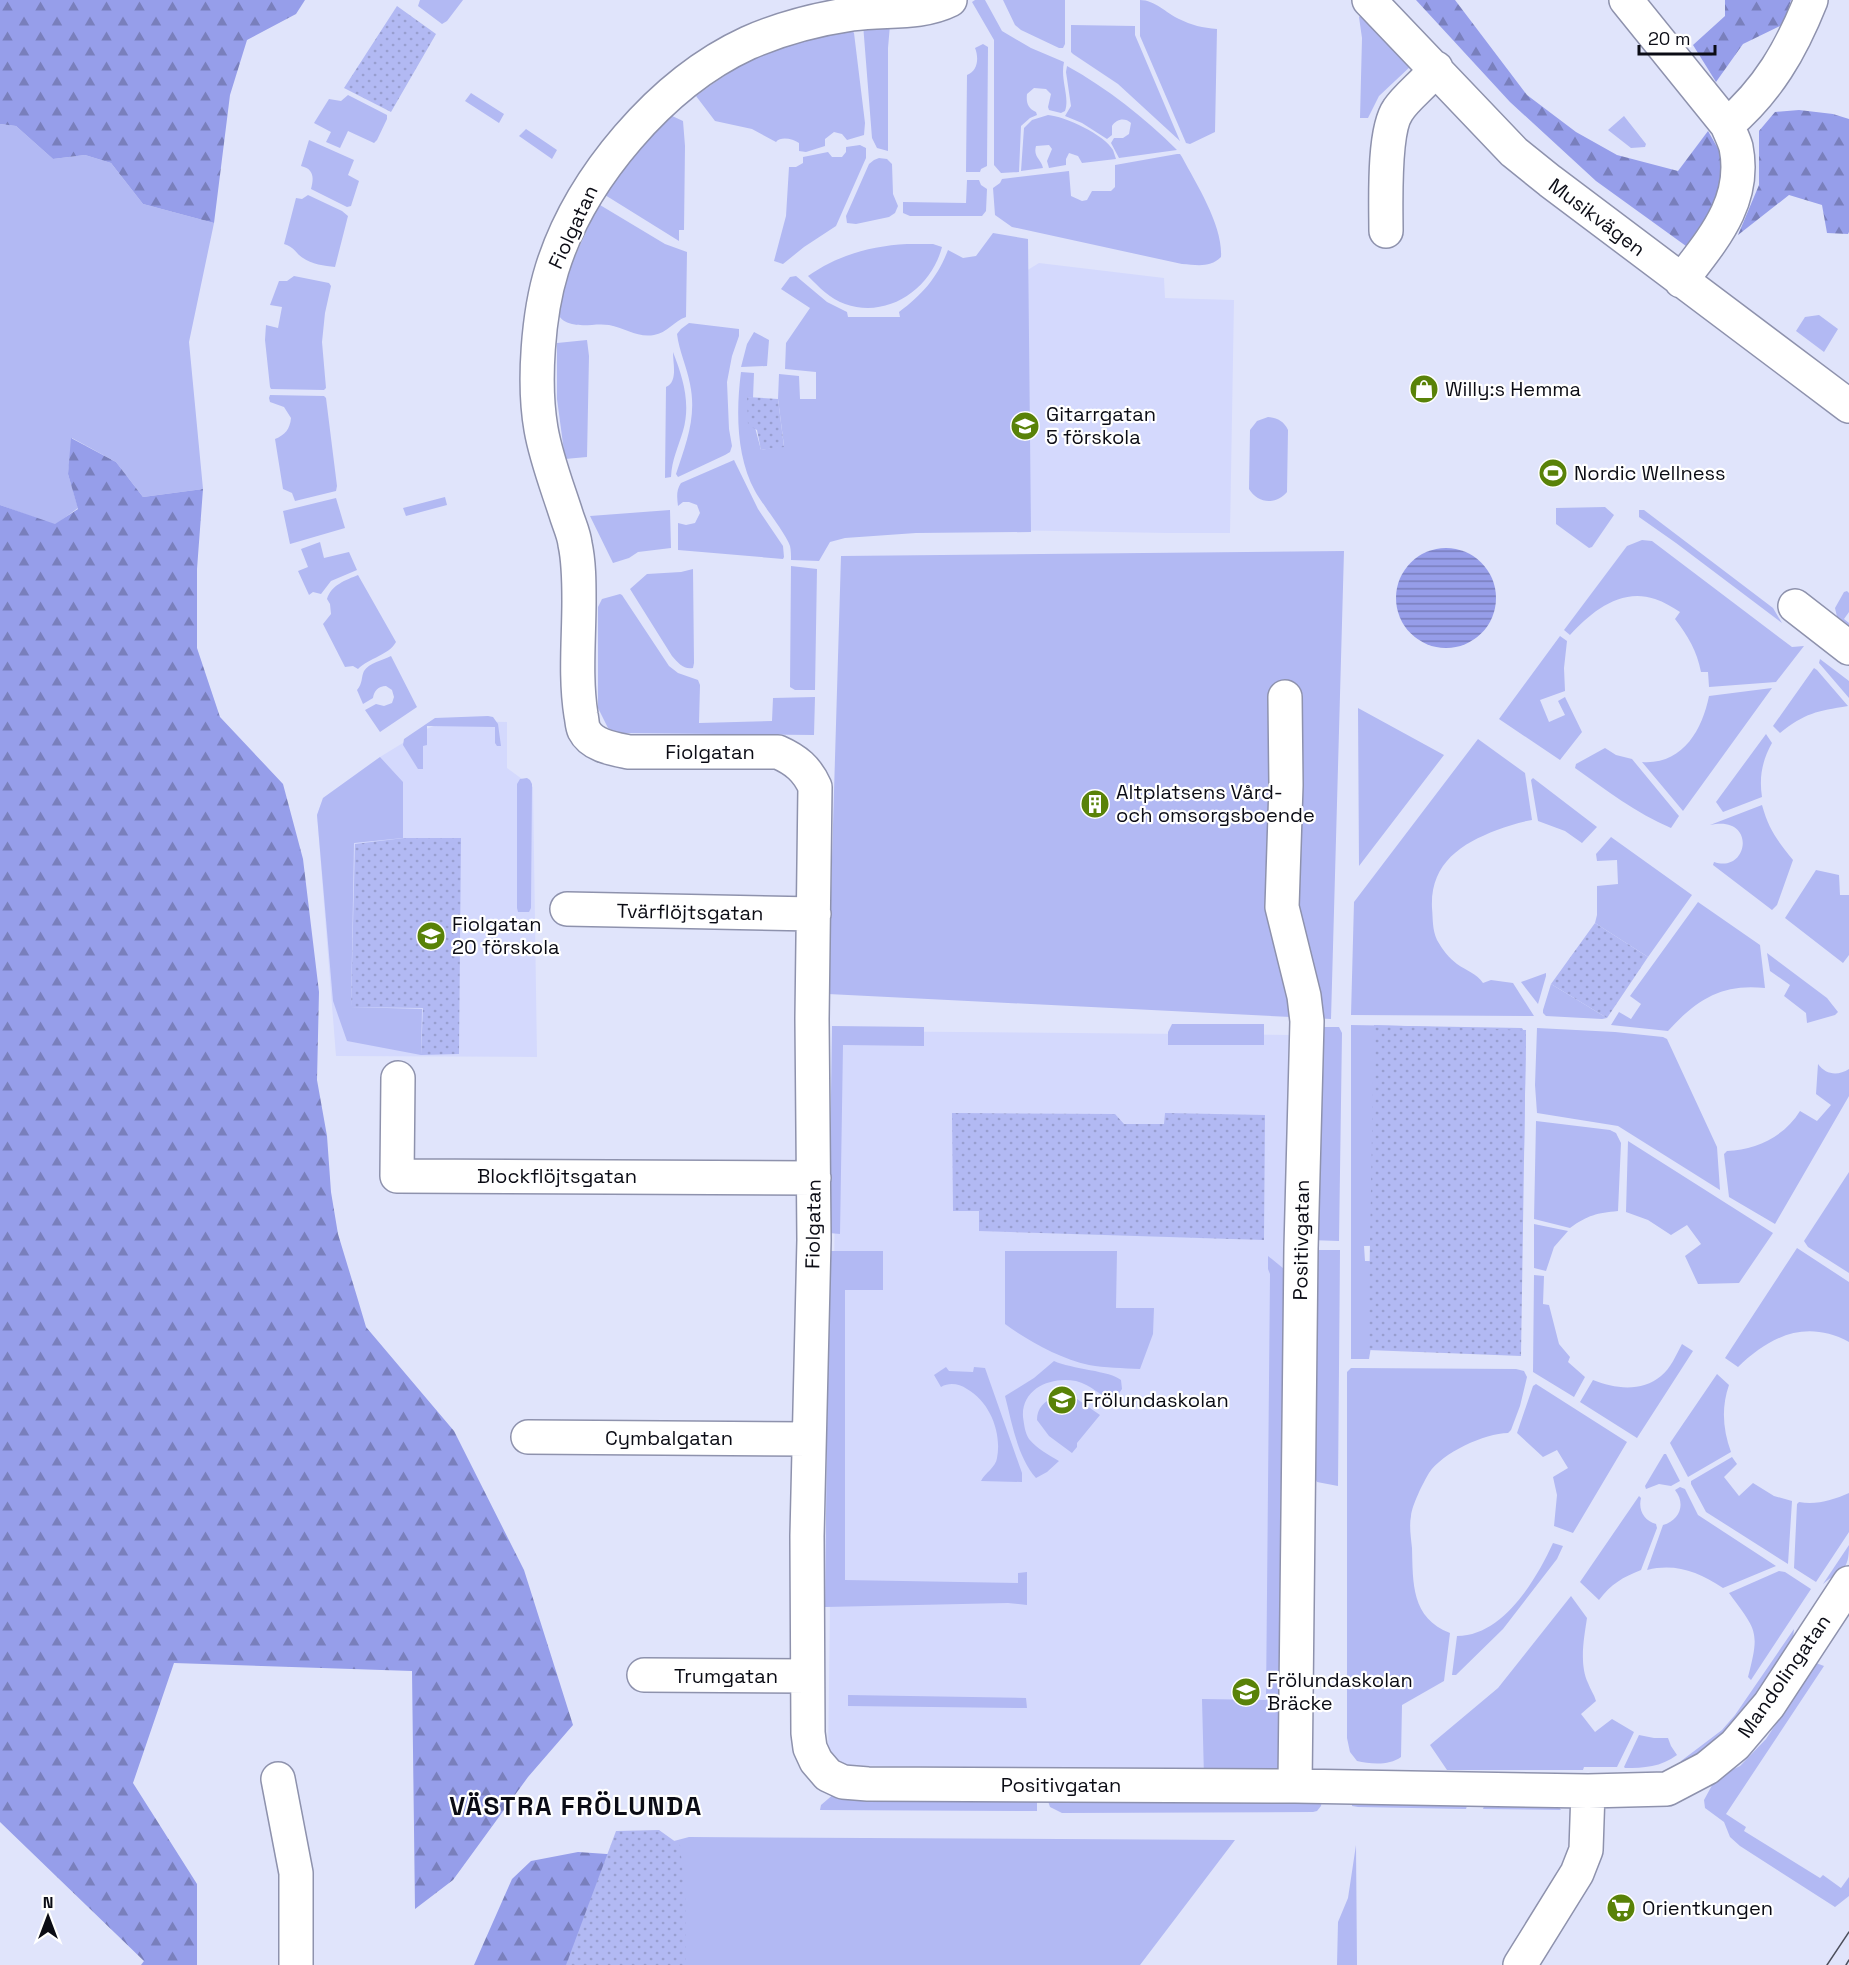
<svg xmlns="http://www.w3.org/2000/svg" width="1849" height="1965" viewBox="0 0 1849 1965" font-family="'Space Grotesk',sans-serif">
	<defs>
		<pattern id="forest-firs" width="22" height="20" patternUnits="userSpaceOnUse" patternTransform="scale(1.5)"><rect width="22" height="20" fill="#969eea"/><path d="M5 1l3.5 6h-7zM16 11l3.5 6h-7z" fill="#797fbc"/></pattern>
		<pattern id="park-dots" width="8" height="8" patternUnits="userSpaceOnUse" patternTransform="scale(1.5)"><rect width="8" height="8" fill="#b2b9f3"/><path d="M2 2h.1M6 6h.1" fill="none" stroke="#989ecf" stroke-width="1.8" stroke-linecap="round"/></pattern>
		<pattern id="water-rules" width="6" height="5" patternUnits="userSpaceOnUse" patternTransform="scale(1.5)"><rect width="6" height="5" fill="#969de9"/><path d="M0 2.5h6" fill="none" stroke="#797ebc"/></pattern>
	</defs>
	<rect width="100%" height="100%" fill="#e0e4fb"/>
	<!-- built -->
	<path fill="#d4d9fd" d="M1039,263L1164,278L1165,298L1234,300L1230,533H1167L999,530L898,351Z
		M446,721L507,722V768L533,787L537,1057L336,1056L317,815L323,798L380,757L424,730Z
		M837,1031L1292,1035L1291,1773L828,1765Z"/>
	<!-- grass -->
	<path fill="#b2b9f3" d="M420,0H463L447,21L442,24L418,6Z
		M975,0H985L1002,31L1031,48L1064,62C1060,80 1070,97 1065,111L1061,113L1049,110L1048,107L1051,94L1046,89L1034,88L1027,94C1026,103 1028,108 1036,112L1037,115L1030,118L1021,126L1019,172L1001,173L994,165V40L972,2Z
		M1003,0H1065V44L1063,48H1059L1021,30L1015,25Z
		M1140,0C1155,0 1166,13 1179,19C1191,25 1203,28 1217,29L1215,132L1190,144L1186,143L1140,36Z
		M1363,14L1412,65L1379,96L1368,118H1360L1362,38L1359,17Z
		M863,24L890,25L888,48V151L877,148L872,138Z
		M1071,25L1135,26V35L1180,141L1118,84L1073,54L1071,52Z
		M852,30L854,33L865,123L864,135L847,140L842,134L834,132L825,139V146L806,152L799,151V143C793,139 781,136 776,142L752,129L715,121L696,96C729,72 758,52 797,40C815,35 834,34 852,30Z
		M983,44L988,47L987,166L981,169L980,172H966L967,75C978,71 979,58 975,48Z
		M1067,66C1107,88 1145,118 1177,150L1119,158L1111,143L1114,138H1123L1129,134L1131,123C1125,117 1116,119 1112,126V135L1107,139L1082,123L1065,116L1071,106L1066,72Z
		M471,93L504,114L499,123L465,101Z
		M348,95L387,115V119L377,140L374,143L348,131L340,148L326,142L331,132L314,123L329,99L341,101Z
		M670,115L683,121L685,146L684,230H679V241L605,195L623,166Z
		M1048,115C1064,116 1105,135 1113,150C1114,153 1115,156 1116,159L1082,163L1078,156L1069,153L1066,159V165L1049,168L1047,161L1052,149L1049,145L1036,146C1033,157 1041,159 1043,168L1021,171L1024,128L1032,120Z
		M1624,116L1646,144L1645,147L1631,148L1608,130Z
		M0,124L16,126L53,159L85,155L111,163L143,204L214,223L189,342L203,489L143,497L116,462L72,438L68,474L78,508L55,525L0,505Z
		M526,129L557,150L552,159L519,136Z
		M309,140L354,160L348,175L359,181L351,206L347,207L311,189C314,178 314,169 301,166Z
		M860,145L866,148V158L836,226L804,247L783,264L774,261L786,216L789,167H796L803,163V157L828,152L832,157H842L846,152V147Z
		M1177,154H1180L1182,157C1197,185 1223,226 1221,257C1210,268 1197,265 1182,264L1012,227L995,215L993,188L1000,183L1002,179L1069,171L1071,196L1082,201L1087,200L1092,191H1111L1115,187V165Z
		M879,158L887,159L892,164L893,194L898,206L895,213L889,217L856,224L847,223L846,216L869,164L874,160Z
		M967,180H979L981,185L987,189L986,211L982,216H910L903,213V202L966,203Z
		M308,195L342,211L348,216L335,267C325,266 311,264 303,258C295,253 296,248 284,244L296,198L302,199Z
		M598,205H600L665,244L687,252L686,317C674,321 667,333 654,335C638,338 625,328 609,325C597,323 584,327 572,324C565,322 561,320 558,314L569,270Z
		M993,233L1028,239L1031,532L916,533L845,538L830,542L819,561L791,560C791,556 791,550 790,546C787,535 762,504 755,491C736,456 736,410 741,372L754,373L753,398L747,397L761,450L784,446L778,399L779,374L799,376L800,399H816V372L785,369L786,343L810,308L781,289L790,277L796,276L827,302L847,312L848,317H900L899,312C923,294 937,278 948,250L963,258L976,256Z
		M907,244H933L942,247C931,289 888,319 845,304C830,299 819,287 808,276C838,255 871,246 907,244Z
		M294,276L329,283L331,286L325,313L322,342L326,388L324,390L271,389L270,387L265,340L266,325L278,328L282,307L270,305L279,281H287Z
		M1819,315L1838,329L1824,352L1796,331L1805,317Z
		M689,323L739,329V336L732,356L727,382L729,429L732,446L730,452L725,455L678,477L676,474C686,443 697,417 690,384C687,367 679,351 677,334L681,329Z
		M754,332L769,340L767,366L741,367L747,344Z
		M587,340L589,356L587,457L565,459L557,399V343Z
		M673,352C683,378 691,403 683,431C678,448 672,459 671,477L665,478L666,387C678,382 673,364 673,352Z
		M270,395L324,396L326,398L337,486L336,491L295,501L292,493L283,489L275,439C285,435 290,429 291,418L284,407L270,402L269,398Z
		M1268,417C1277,418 1284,421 1288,430L1287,492C1276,505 1258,504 1249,489L1250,430L1257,421Z
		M734,460L758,509L783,546L784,557L783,559L678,550V523L686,525L695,523L700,513L697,505L689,502H683L678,506C677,498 676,490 681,483Z
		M445,497L447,505L406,516L403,508Z
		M336,498L345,528L290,544L283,511Z
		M1605,507L1614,515L1592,547L1589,548L1556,524V508Z
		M670,510L671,548L638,552L629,558L613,563L590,516Z
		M1639,510H1644L1773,608L1782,623L1676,543L1639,517Z
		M1642,540L1652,541L1792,647L1804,646L1776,682L1709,687L1708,672H1701C1697,651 1688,636 1675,619L1680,612C1672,607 1664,602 1655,599C1621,587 1591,612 1570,635L1564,630L1627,546Z
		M320,542L324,558L349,552L357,570L331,581L321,594L313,592L309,595L298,571L308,567L301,549Z
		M1344,551L1331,1019L828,994L841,556Z
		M791,566L817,569L815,690H795L790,687Z
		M693,569L694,663L693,668C684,670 678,663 672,656L630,589L647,574L681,572Z
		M358,575L396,642C389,655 369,658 358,669L353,666L345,667L323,624L331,614L330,604L327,599C331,585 346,580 358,575Z
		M1847,591L1849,593V612L1844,619L1849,623V633L1838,621L1835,608L1844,592Z
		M620,594L622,595L669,666L678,673L698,680L700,685L699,723L772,721L773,698L815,697L814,735L620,733H616L608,728L598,708V607L602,599Z
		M1560,636L1567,641L1564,668L1565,691L1540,700L1549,722L1565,715L1558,701L1565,697L1582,732L1560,760L1499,719Z
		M391,656L417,707L380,732L365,710L376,704L384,706L392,703L394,697L392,690L386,686C378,686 374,691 373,698L363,704L357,690C363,683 361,677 364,671C369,663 383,660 391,656Z
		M1820,659L1849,681V698L1819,663Z
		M1814,668L1817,670L1848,706C1817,711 1805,713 1780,733L1773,726Z
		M1772,688L1683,811L1642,762C1682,765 1702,731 1709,696Z
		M1358,708L1444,755L1359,866Z
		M488,716L493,717L498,724L501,746H497L495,743V727L427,726V745L423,746V769H418L403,745L404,739L435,718Z
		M1766,734L1772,743C1762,761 1759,777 1762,797L1723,812L1716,802Z
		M1478,739L1525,773L1532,820C1520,822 1508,826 1497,830C1460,844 1430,864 1432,908C1433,919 1432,929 1437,940C1442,949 1449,958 1457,964C1467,971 1476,973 1483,983L1491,980L1513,983L1534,1016L1351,1015L1354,902Z
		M1605,748L1616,755L1632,759L1679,816L1671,828C1636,813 1606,790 1575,768L1576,764Z
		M380,757L403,782V838L354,843L351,1007L422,1009L421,1055L347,1041L333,1001L317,815L323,798Z
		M527,778L530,780L532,784L531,908L529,912H518L517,908V784L520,779Z
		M1533,778L1597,827L1582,843L1565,831L1538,821L1531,780Z
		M1762,805C1769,830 1777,840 1793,860L1777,905L1772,910L1713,865L1714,862C1749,874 1757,814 1710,825Z
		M1611,837L1692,895L1648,957L1595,923L1597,915V886L1618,884L1617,860L1597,861L1596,854Z
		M1816,870L1839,875L1840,895H1849V955L1843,963L1785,918Z
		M1698,902L1760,945L1765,988C1722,983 1696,1000 1668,1031L1611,1025L1619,1012L1631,1019L1641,1004L1630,996Z
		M1767,953L1827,998L1838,1012L1835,1015L1807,1023L1806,1013L1784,996L1790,985L1770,971Z
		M1546,973V976L1538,1004L1521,982Z
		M1551,984L1607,1018L1602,1019L1546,1016L1543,1013V1010Z
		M1172,1024H1264V1045H1168V1032Z
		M1351,1025L1522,1028L1526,1035L1524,1152L1509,1161L1423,1245L1364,1246L1365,1261L1412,1262L1372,1341L1369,1359H1351Z
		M832,1026L924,1027V1046L843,1045L840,1234L829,1233Z
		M1324,1027H1339L1342,1033L1339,1241L1309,1240L1314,1139L1321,1138L1322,1033Z
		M1537,1028L1615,1032L1663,1037L1667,1039L1717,1147L1720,1190L1618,1126L1537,1113L1535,1085Z
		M1818,1064C1826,1075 1838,1076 1849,1069V1096L1775,1224L1729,1197L1724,1154L1727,1151C1756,1150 1785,1136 1800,1111L1817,1121L1831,1105L1816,1094Z
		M1536,1121L1610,1130L1616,1133L1621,1143L1618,1211C1597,1213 1588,1215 1570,1228L1534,1219Z
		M1628,1141L1773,1233L1739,1283L1698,1284L1685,1256L1701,1244L1687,1225L1671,1235L1648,1220L1626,1212Z
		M1849,1172V1273L1808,1247L1804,1241Z
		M1534,1224L1568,1231L1554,1247L1546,1271L1534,1268Z
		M1797,1248L1849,1282V1342C1806,1319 1770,1336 1738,1367L1725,1358Z
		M1312,1250H1340L1338,1486L1317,1482L1312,1473Z
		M829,1251H883V1290H845V1580L1018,1583V1573L1027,1572V1605L1008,1603L825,1607Z
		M1005,1251H1117L1116,1308H1154L1153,1334L1140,1369C1123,1368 1105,1368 1089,1365C1061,1359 1028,1341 1005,1324Z
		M1268,1256L1294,1277L1288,1765L1272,1776L1204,1777L1202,1699L1266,1700L1270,1274L1268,1269Z
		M1534,1275L1544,1276L1543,1304L1549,1305L1559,1344L1570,1357L1568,1362L1585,1377L1574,1397L1533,1372Z
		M1682,1344L1693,1351L1637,1438L1580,1402L1593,1380C1615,1389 1642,1392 1661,1376C1671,1368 1676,1355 1682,1344Z
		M1054,1361C1071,1369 1111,1371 1121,1380L1122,1389L1113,1402C1100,1395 1091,1385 1076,1381C1052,1376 1021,1388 1023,1417C1024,1424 1025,1433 1029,1439C1037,1449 1049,1455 1059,1461L1047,1472L1036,1478C1017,1456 1012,1423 1005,1396L1034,1378Z
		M946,1367L949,1371L973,1372L974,1367L985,1368L1022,1473V1482L981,1481C985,1473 996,1467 997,1458C1002,1433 990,1402 967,1389C959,1384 950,1382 941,1387L934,1375Z
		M1351,1368L1516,1369L1524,1371L1527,1377L1520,1406L1511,1430L1508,1433C1485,1433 1442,1453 1429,1473C1423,1483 1412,1505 1411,1516C1409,1526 1411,1538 1412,1548C1413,1583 1411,1618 1450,1633L1444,1681L1402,1705L1401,1757C1389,1766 1370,1764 1357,1761L1350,1752L1347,1738V1372Z
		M1717,1374L1729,1385C1721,1408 1723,1430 1731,1452L1688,1477L1670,1443Z
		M1536,1384L1627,1442L1573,1533L1554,1526L1557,1495L1553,1477L1568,1468L1557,1450L1543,1457L1517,1433L1533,1386Z
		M1056,1397L1077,1399L1100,1415L1077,1443V1447L1072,1453L1049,1436L1037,1420C1037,1408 1044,1401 1056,1397Z
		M1664,1454H1666L1680,1481L1671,1486L1659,1484L1646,1489L1645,1486Z
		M1732,1457L1737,1464L1724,1477L1739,1496L1753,1483L1774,1496L1792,1501L1788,1564L1706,1512L1691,1484V1481Z
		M1680,1487L1685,1489L1698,1515L1776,1566L1723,1588C1698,1572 1676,1563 1647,1570L1663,1525C1680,1520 1686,1504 1675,1490Z
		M1849,1493V1532L1816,1582L1794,1568L1797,1504L1799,1502C1817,1505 1833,1500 1849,1493Z
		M1639,1496L1641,1498C1638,1510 1644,1521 1656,1524L1657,1528L1641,1570C1623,1577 1611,1584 1599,1600L1580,1582Z
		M1553,1543L1563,1546L1557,1559L1503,1629L1456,1675H1452L1457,1636C1503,1636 1536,1580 1553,1543Z
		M1849,1545C1849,1572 1842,1568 1823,1584Z
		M1779,1571L1785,1572L1811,1589L1751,1680L1748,1677C1760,1631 1757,1631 1729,1593Z
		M1571,1596L1587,1618C1584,1638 1579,1664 1588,1683C1590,1689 1594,1694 1596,1701L1581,1714L1595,1732L1612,1719L1634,1732L1617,1767H1584L1583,1770H1447L1430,1745L1498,1688Z
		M1794,1629L1793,1639L1737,1723L1683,1767L1681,1761L1722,1730L1735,1715Z
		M1816,1663L1824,1666L1726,1814L1746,1827L1744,1831L1820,1878L1823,1875L1841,1888L1849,1877V1896L1835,1907L1740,1846L1730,1837L1724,1822L1705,1808L1704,1800L1716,1778L1740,1766L1766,1739Z
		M848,1695L1026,1698L1027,1708L848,1706Z
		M1639,1735L1654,1738H1668L1671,1746L1677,1755C1661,1767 1644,1768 1625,1768L1624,1767Z
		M835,1793L1037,1795V1811L820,1810L821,1805Z
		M1352,1799L1464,1802L1467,1806L1466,1809L1358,1807L1352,1806Z
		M1322,1800L1321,1806L1317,1811L1313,1812L1062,1813L1050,1807L1048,1801Z
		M1485,1803L1559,1807L1561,1810L1483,1809Z
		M689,1837L1235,1840L1140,1965H671L621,1855Z
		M1356,1845L1357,1965H1337L1338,1922L1348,1898Z"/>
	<!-- forest -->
	<path fill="url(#forest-firs)" d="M0,0H305L296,14L247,40L230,95L214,223L143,204L111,163L85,155L53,159L16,126L0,124Z
		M1416,0H1455L1527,95L1576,132L1617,155L1678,171L1708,131L1728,166L1710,212L1686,246L1596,181L1510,102Z
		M1725,0H1791L1784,24L1743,44L1716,82L1693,45L1725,16Z
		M1799,110L1833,114L1849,119V232L1848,234L1827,233L1822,205L1789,195L1738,235L1759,185V131L1775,112Z
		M71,438L116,462L143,497L203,489L197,569V648L220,717L283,784L303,859L319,992L317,1080L327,1136L331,1192L338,1234L358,1300L366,1327L454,1431L524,1570L573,1725L528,1777L453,1880L415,1909L412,1671L174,1663L133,1783L197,1884V1965H141L144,1961L0,1822V505L55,524L78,509L68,474Z
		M578,1852L621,1855L671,1965H474L512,1879L531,1861Z"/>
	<!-- park -->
	<path fill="url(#park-dots)" d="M397,6L436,34L391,112L344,88Z
		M747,397L778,399L784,447L761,450L757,430L748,425Z
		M404,838H461L459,1054L421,1055L423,1008L351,1007L355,844Z
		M1595,923L1648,957L1607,1018L1551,984Z
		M1374,1025L1526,1030L1521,1356L1368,1350Z
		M952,1113L1115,1114L1124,1124H1164L1165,1113L1265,1115L1264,1240L979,1231V1211H953Z
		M659,1830L680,1845L686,1905V1965H566L616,1831Z"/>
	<!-- water -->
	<path fill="url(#water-rules)" d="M1396 598a50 50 0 1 1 100 0a50 50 0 1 1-100 0Z"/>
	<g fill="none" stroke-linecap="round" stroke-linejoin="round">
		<!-- minor casing -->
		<g stroke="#8e92ad" stroke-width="36">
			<path id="minor" d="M950,0C920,15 885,9 852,14C818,19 780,29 748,43C661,83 580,179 552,269C538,314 533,383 541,429C546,458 557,486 566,514C569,524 574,534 575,544C579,562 579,582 579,601C579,638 575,678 581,715C582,719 582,726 584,730C592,746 614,749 629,752H778C796,760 807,769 815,787L812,1019L814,1240L807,1536L808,1733L810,1748L816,1761L828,1775L843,1782L868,1784L1295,1786L1588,1791
				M1369,0L1514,152L1550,181L1849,406
				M1626,0L1727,125C1730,132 1734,140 1736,147C1747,202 1712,240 1681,281
				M1727,125C1768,90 1791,50 1811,0
				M1386,231C1386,204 1383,131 1398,110C1408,95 1425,84 1436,68
				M1795,606L1849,648
				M1285,697L1286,785L1282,907L1304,996L1307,1021L1301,1248L1295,1786
				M567,909L814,914
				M398,1078L397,1176L814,1178
				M528,1437L809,1439
				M644,1675L807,1676
				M278,1779L296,1873V1965
				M1520,1965L1577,1873L1586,1850L1588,1791L1667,1789L1707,1768L1735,1745L1769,1705L1849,1583"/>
		</g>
		<!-- minor -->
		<use href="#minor" stroke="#fff" stroke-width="33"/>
		<!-- tram -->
		<path stroke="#4c4e5b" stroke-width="1.5" d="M1827,1965L1849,1932
			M1846,1965L1849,1960"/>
	</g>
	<!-- icons -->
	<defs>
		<g id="shop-disc" transform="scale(1.5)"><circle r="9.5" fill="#598208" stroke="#fff"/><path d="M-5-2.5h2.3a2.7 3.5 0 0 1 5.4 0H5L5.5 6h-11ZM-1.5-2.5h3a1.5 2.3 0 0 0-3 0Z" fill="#fff"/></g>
		<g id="school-disc" transform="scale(1.5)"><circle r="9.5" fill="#598208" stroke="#fff"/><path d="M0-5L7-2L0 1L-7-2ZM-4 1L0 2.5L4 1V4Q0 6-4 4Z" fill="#fff"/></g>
		<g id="stadium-disc" transform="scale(1.5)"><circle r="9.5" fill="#598208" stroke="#fff"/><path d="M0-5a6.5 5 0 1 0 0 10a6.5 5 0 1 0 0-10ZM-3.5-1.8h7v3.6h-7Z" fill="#fff"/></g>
		<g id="building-disc" transform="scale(1.5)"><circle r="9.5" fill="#598208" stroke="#fff"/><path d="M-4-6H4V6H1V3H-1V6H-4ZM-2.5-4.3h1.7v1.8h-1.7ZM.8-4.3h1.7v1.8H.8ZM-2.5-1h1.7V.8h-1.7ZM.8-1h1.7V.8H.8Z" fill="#fff"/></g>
		<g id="supermarket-disc" transform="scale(1.5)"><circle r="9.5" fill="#598208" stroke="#fff"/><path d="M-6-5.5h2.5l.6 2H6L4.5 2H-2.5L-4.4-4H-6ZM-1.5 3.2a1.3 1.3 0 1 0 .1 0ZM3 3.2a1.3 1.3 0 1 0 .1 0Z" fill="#fff"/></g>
	</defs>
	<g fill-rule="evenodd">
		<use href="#shop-disc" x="1424" y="389"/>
		<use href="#school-disc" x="1025" y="426"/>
		<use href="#stadium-disc" x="1553" y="473"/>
		<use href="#building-disc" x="1095" y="804"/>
		<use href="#school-disc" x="431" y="936"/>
		<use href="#school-disc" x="1062" y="1400"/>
		<use href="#school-disc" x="1246" y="1692"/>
		<use href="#supermarket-disc" x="1621" y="1908"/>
	</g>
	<g text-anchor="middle" stroke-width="4.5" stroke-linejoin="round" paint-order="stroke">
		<!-- street labels -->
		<g font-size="20" fill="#0b0c15" stroke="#fff">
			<text transform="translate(1597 217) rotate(37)" y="7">Musikvägen</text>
			<text transform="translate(573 227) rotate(-65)" y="7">Fiolgatan</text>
			<text x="710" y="759">Fiolgatan</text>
			<text transform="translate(690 912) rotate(1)" y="7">Tvärflöjtsgatan</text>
			<text x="557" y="1183">Blockflöjtsgatan</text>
			<text transform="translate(813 1224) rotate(-89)" y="7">Fiolgatan</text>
			<text transform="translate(1301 1240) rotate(-89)" y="7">Positivgatan</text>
			<text x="669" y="1445">Cymbalgatan</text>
			<text x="726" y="1683">Trumgatan</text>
			<text transform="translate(1784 1676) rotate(-55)" y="7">Mandolingatan</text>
			<text x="1061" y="1792">Positivgatan</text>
		</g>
		<!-- poi labels -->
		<g font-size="20" fill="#0b0c15" stroke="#fff" text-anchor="start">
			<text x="1445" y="396">Willy:s Hemma</text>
			<text x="1046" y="421">Gitarrgatan<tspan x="1046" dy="23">5 förskola</tspan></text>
			<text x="1574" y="480">Nordic Wellness</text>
			<text x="1116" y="799">Altplatsens Vård-<tspan x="1116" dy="23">och omsorgsboende</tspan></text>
			<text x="452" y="931">Fiolgatan<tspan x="452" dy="23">20 förskola</tspan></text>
			<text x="1083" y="1407">Frölundaskolan</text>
			<text x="1267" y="1687">Frölundaskolan<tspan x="1267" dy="23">Bräcke</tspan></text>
			<text x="1642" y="1915">Orientkungen</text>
		</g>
		<!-- district labels -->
		<g font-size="26" font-weight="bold" letter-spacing="1.5" fill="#0b0c15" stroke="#fff">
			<text x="576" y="1815">VÄSTRA FRÖLUNDA</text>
		</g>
	</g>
	<!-- north arrow -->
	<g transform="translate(48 1917)" stroke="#ffffff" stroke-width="4.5" paint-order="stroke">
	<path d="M0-4.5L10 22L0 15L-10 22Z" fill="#0b0c15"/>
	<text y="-9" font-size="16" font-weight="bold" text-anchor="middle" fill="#0b0c15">N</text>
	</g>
	<!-- scale -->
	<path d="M1639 45v9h76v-9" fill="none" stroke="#0b0c15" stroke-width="3"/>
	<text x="1648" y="45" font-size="18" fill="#0b0c15" stroke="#ffffff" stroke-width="4.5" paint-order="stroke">20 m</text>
</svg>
